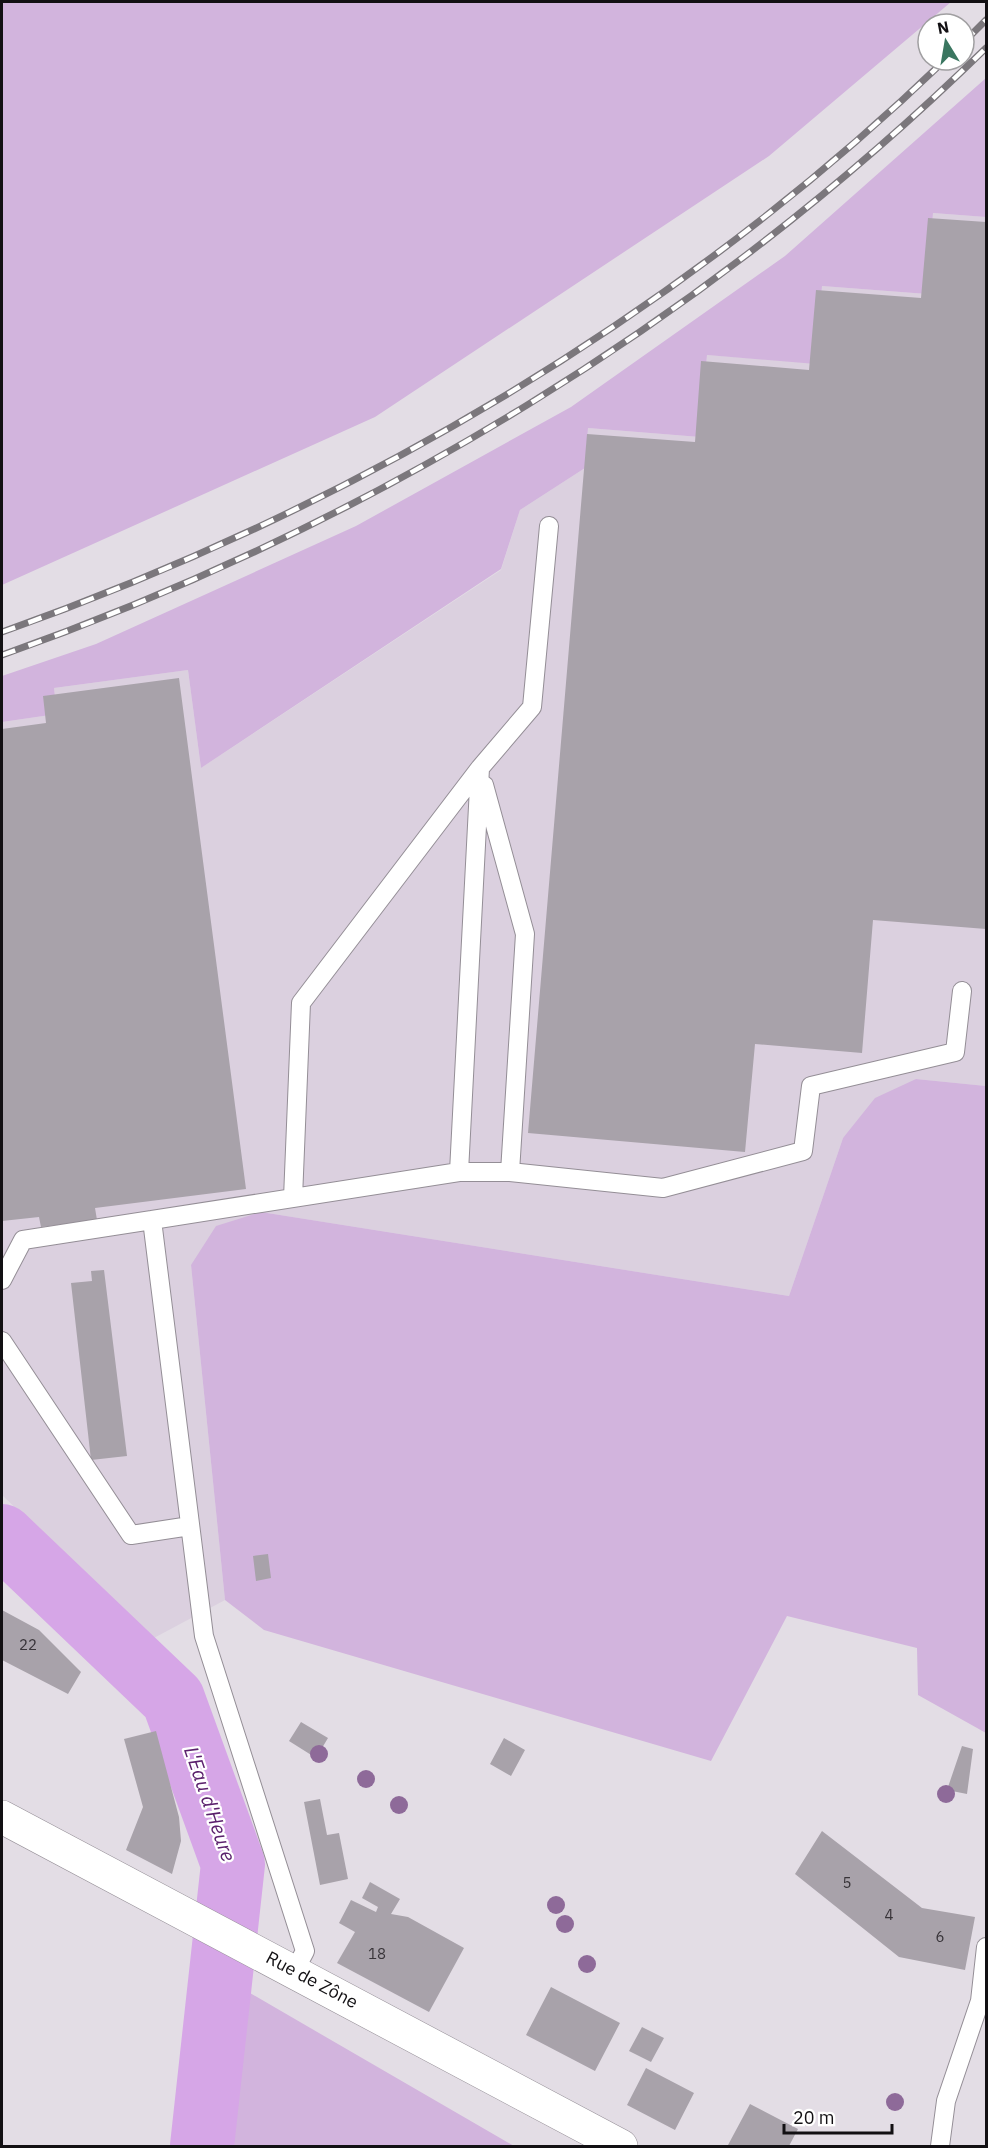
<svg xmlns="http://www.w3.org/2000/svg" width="988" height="2148" viewBox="0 0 988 2148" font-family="'IBM Plex Sans',sans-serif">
	<rect width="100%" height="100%" fill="#e3dde5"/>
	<!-- built -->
	<path fill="#dbd0df" d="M933,213L986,217V1086L916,1079L843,1138L789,1296L261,1212L191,1265L225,1600L152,1639L2,1495V722L57,714L54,688L188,670L201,768L501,570L520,510L585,468L588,428L700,437L707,355L816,363L822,286L927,294Z"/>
	<!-- green -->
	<path fill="#d2b4dd" d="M2,2H951L769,156L375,417L2,585Z
		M986,78V217L933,213L927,294L822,286L816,364L707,355L700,437L588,428L585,468L520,510L501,569L201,768L188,670L54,688L57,714L2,722V676L96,644L356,526L571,407L785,256Z
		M916,1079L986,1086V1733L918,1695L917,1648L787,1616L711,1761L264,1630L225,1600L191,1265L216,1226L261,1212L789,1296L843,1138L875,1098Z
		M243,1989L514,2146H227Z"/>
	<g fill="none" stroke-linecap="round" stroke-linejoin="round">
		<!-- river -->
		<path stroke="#d6a6e7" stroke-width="64" d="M2,1536L173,1699L233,1864L202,2146"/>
	</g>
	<!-- building -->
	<path fill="#a8a2aa" d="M928,218L986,222V929L873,920L862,1053L755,1044L745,1152L528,1133L587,434L695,442L701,361L809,370L816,290L921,298Z
		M179,678L246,1189L95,1208L97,1220L41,1227L39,1217L2,1221V729L46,723L43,696Z
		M104,1270L127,1456L91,1460L71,1283L92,1281L91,1271Z
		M268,1554L271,1578L256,1581L253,1556Z
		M2,1610L39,1630L81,1672L68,1694L2,1660Z
		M301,1722L328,1738L316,1758L289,1741Z
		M156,1731L179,1817L181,1841L172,1874L126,1850L143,1807L124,1739Z
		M504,1738L525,1750L511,1776L490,1764Z
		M962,1746L973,1749L967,1794L947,1790Z
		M320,1799L327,1835L339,1833L348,1879L320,1885L304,1802Z
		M822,1831L922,1908L975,1917L965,1970L899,1957L795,1874Z
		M370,1882L400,1899L391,1914L408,1917L464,1948L429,2012L337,1963L355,1932L339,1923L351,1900L376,1912L378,1907L362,1898Z
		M551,1987L620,2023L595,2071L526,2035Z
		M642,2027L664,2038L651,2062L629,2051Z
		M646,2068L694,2093L675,2130L627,2105Z
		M750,2104L798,2129L789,2146L728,2145Z"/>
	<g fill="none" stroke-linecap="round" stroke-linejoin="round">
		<!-- lane casing -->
		<g stroke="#948e96" stroke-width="20">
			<path id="lane" d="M484,785L525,934L510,1172
				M459,1172L480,768L532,707L549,526
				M293,1198L301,1003L480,768
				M2,1280L23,1240L152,1220
				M2,1341L131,1535L190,1526
				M295,1970L305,1951L204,1636L152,1220L459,1172H510L663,1188L803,1151L811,1086L955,1052L962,991
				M940,2146L946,2101L980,2001L986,1947"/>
		</g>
		<!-- street casing -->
		<g stroke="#948e96" stroke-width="34">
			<path id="street" d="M2,1817L621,2146"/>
		</g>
		<!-- lane -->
		<use href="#lane" stroke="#fff" stroke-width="18"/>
		<!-- street -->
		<use href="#street" stroke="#fff" stroke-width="33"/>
		<!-- rail casing -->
		<g stroke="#7b777c" stroke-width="7">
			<path id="rail" d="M964,42L986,20
				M2,632C350,509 678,317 945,60
				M2,655C368,526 708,320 986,48"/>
		</g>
		<!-- rail -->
		<use href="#rail" stroke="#fff" stroke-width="4.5" stroke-dasharray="14" stroke-linecap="butt"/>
	</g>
	<!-- trees -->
	<g fill="#8e6a99">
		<circle cx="319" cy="1754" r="9"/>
		<circle cx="366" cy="1779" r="9"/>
		<circle cx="946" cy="1794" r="9"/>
		<circle cx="399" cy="1805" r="9"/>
		<circle cx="556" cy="1905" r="9"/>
		<circle cx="565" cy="1924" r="9"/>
		<circle cx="587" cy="1964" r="9"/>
		<circle cx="895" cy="2102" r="9"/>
	</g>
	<g text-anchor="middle" stroke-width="4.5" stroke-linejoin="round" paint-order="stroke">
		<!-- number labels -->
		<g font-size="15" fill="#383439">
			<text x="28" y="1650">22</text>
			<text x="847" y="1888">5</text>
			<text x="889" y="1920">4</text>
			<text x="940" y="1942">6</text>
			<text x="377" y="1959">18</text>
		</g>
		<!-- street labels -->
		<g font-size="18" fill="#121013" stroke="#fff">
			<text transform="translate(312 1980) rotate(28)" y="6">Rue de Zône</text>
		</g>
		<!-- water labels -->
		<g font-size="20" font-style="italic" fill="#5b216d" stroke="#fff">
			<text transform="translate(210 1804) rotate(71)" y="7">L'Eau d'Heure</text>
		</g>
	</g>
	<!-- border -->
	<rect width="988" height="2148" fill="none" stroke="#121013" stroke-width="6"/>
	<!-- north arrow -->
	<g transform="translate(946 42) rotate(349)"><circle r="28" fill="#ffffff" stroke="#a09fa1" stroke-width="1.5"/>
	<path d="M0-4.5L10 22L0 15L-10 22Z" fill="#3a7660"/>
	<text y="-9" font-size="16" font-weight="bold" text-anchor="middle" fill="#121013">N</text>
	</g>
	<!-- scale -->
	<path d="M784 2124v9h108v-9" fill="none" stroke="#121013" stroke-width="3"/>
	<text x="793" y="2124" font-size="18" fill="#121013" stroke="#ffffff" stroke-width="4.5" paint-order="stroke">20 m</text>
</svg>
